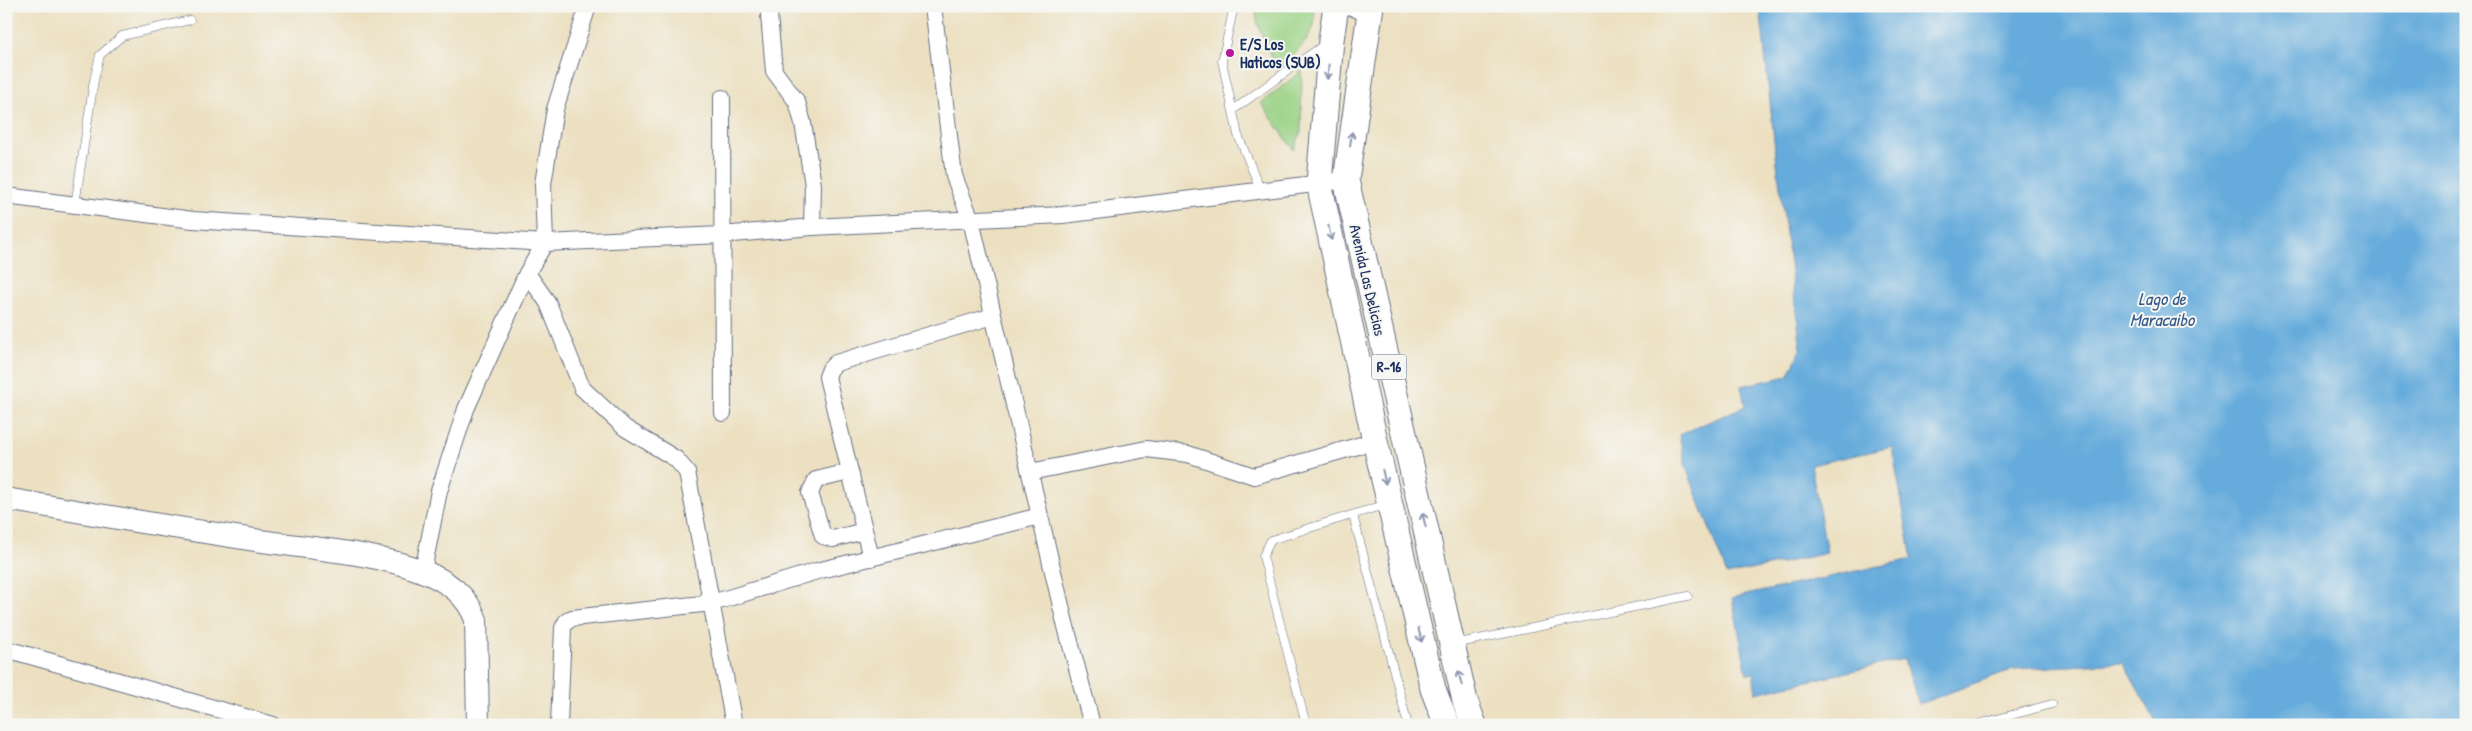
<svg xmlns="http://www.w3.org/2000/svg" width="2472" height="731" viewBox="0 0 2472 731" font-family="'Patrick Hand',sans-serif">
	<rect width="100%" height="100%" fill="#f6f6f2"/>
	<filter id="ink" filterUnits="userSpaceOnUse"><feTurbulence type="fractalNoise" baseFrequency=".02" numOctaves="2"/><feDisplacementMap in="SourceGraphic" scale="10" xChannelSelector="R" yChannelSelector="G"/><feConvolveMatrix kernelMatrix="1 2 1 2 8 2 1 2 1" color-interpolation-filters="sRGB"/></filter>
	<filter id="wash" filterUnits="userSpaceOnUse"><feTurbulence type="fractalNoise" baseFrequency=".0096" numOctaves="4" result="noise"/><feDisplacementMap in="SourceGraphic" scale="20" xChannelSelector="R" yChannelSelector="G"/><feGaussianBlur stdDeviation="1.12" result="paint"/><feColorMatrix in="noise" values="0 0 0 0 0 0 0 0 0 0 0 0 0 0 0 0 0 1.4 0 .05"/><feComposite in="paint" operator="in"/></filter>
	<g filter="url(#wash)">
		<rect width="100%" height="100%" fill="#ece0c1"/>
		<!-- green -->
		<path fill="#9ad184" stroke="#5a8071" d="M1255,6H1312C1324,32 1293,54 1278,71L1258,25Z
			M1302,71L1301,131L1294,150L1261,103Z"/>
		<!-- water -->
		<path fill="#65abdb" stroke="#406d9c" d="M1760,6H2466V725H2158L2123,663L2013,669L1919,704L1904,659L1756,693L1753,673L1747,674L1732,598L1912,559L1892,447L1811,465L1827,553L1727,575L1686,467L1679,435L1745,406L1741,386L1788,376L1801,349L1774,140Z"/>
	</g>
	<g filter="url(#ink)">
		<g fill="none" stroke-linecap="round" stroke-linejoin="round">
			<!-- lane casing -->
			<g stroke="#646d81" stroke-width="9">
				<path id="lane" d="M1234,6L1222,61L1238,135L1261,191
					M1233,110L1325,44
					M75,205L94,80L100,55L122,36L190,20
					M1353,515L1408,725
					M1454,644L1688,596
					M1306,725L1263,556L1271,540L1387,504
					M1975,725L2052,704"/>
			</g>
			<!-- street casing -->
			<g stroke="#646d81" stroke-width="18">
				<path id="street" d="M773,6L769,15L774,71L797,102L803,123L813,185L812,227
					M933,6L954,176L971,220L1064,619L1092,725
					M1349,6L1370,15
					M722,98L723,413
					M6,196L193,220L545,243L721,235L812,227L1063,215L1346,180
					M527,273L548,303L582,388L625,428L676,459L687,472L734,725
					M849,472L816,480L810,493L823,536L833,539L864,531
					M1030,472L1146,449L1188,454L1254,476L1375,441
					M871,558L827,377L830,369L836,363L993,316
					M423,571L439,491L466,409L527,273L545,243L543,184L555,109L588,6
					M6,649L273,725
					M559,725L563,628L566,622L572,618L712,603L817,571L1040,516"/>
			</g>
			<!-- secondary casing -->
			<g stroke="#646d81" stroke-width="24">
				<path id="secondary" d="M6,499C91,514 176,528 261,541C314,549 372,552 422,571C446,580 468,596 476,620L478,725"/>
			</g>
			<!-- primary casing -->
			<g stroke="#646d81" stroke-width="27">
				<path id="primary" d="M1336,6L1331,40L1319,183L1375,441L1433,689L1447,725
					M1371,6L1346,180L1465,701L1474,725"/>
			</g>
			<!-- lane -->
			<use href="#lane" stroke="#fff" stroke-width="8"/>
			<!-- street -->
			<use href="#street" stroke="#fff" stroke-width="16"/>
			<!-- secondary -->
			<use href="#secondary" stroke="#fff" stroke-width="22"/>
			<!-- primary -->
			<use href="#primary" stroke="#fff" stroke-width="25"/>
		</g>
		<!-- one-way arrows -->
		<defs><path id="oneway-shaft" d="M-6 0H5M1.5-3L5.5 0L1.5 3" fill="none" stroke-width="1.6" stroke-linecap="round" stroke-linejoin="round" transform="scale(1.25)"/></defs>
		<g stroke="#8d97ae">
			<use href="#oneway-shaft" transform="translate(1328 72) rotate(95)"/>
			<use href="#oneway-shaft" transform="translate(1351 139) rotate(-82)"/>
			<use href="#oneway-shaft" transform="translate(1330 233) rotate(78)"/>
			<use href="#oneway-shaft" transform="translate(1384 477) rotate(77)"/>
			<use href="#oneway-shaft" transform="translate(1424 520) rotate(-103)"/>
			<use href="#oneway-shaft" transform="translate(1420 635) rotate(77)"/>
			<use href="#oneway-shaft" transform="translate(1460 678) rotate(-103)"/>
		</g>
	</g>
	<!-- markers -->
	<circle fill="#b5179e" stroke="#f6f6f2" stroke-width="2" cx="1230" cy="53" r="5"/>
	<g text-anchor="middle" stroke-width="4" stroke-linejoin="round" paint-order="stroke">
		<!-- shield labels -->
		<rect fill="#f6f6f2" stroke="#5d6b8a" stroke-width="1" x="1371.5" y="354.5" width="35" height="25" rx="4"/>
		<g font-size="15" font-weight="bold" fill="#1b2f5e">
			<text x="1389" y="372">R-16</text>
		</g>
		<!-- poi labels -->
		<g font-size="16" font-weight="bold" fill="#1b2f5e" stroke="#f6f6f2" text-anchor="start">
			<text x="1240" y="50">E/S Los<tspan x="1240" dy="18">Haticos (SUB)</tspan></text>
		</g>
		<!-- street labels -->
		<g font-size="16" fill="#1b2f5e" stroke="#f6f6f2">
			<text transform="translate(1368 280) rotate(77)" y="6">Avenida Las Delicias</text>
		</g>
		<!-- water labels -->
		<g font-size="18" font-style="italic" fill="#355a8a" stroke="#f6f6f2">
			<text x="2162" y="305">Lago de<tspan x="2162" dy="21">Maracaibo</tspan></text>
		</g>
	</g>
	<!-- margin -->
	<rect width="2472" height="731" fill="none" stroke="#f6f6f2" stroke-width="25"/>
</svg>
